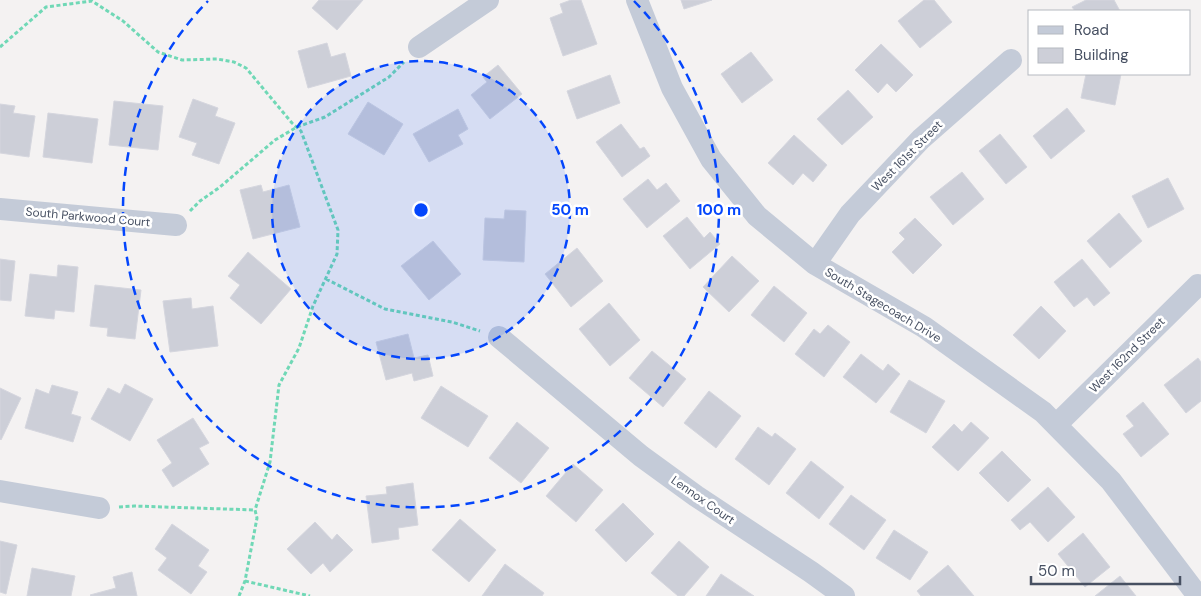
<svg xmlns="http://www.w3.org/2000/svg" width="1201" height="596" viewBox="0 0 1201 596" font-family="'DM Sans',sans-serif">
	<rect width="100%" height="100%" fill="#f4f2f2"/>
	<!-- building -->
	<path fill="#cdcfd8" stroke="#d5d6de" d="M319,0H363L337,30L312,8Z
		M571,0H581L597,44L563,56L550,18L563,13L560,4Z
		M681,0H712L684,9Z
		M924,0H934L952,22L920,48L898,21Z
		M1086,0H1114L1120,11H1075L1072,7Z
		M327,43L331,57L345,53L351,76L308,88L298,51Z
		M881,44L913,75L896,92L887,83L878,93L855,70Z
		M751,52L773,80L742,103L721,74Z
		M498,65L522,94L490,119L471,95L487,82L483,77Z
		M1086,74H1121L1115,105L1081,98Z
		M610,75L620,103L577,119L567,91Z
		M848,90L873,117L842,145L817,119Z
		M193,99L218,108L215,116L235,123L219,164L192,155L197,143L179,137Z
		M114,101L163,106L158,150L109,145Z
		M368,102L403,124L384,155L348,134Z
		M0,104L15,106L13,113L35,116L29,157L0,153Z
		M1067,108L1085,131L1051,159L1033,136Z
		M458,109L468,129L458,135L463,144L429,162L413,134Z
		M48,113L98,119L92,163L43,157Z
		M621,124L640,149L644,147L650,156L622,177L596,142Z
		M1000,134L1027,167L1006,184L979,151Z
		M794,135L827,165L813,182L803,173L793,185L768,163Z
		M962,172L984,199L953,225L930,197Z
		M1168,178L1184,209L1148,228L1132,196Z
		M648,179L657,190L666,183L680,201L647,228L623,199Z
		M261,185L263,192L289,185L300,227L253,239L240,190Z
		M505,210L526,211L524,262L483,260L485,218L504,219Z
		M1119,213L1142,241L1110,268L1087,241Z
		M687,217L704,238L710,232L720,244L690,269L663,236Z
		M915,218L942,245L913,274L892,252L905,239L899,233Z
		M433,241L461,274L429,300L401,266Z
		M577,248L603,281L571,307L545,274Z
		M248,252L291,289L261,324L230,298L240,285L228,276Z
		M732,256L759,281L729,312L703,287Z
		M0,259L15,261L11,301L0,300Z
		M1082,259L1110,293L1094,306L1087,297L1074,307L1054,282Z
		M58,265L78,267L74,312L55,310L54,319L25,316L30,274L57,277Z
		M95,285L141,290L135,339L107,336L108,328L90,326Z
		M774,286L807,313L784,342L751,315Z
		M191,298L192,309L213,306L218,346L170,352L163,301Z
		M609,303L640,340L610,366L579,329Z
		M1041,306L1066,331L1039,359L1013,335Z
		M828,325L850,342L824,377L795,354L814,329L820,334Z
		M408,334L414,358L428,355L433,376L414,381L412,373L386,380L376,342Z
		M652,351L686,379L663,407L629,378Z
		M861,354L883,371L888,364L900,374L876,403L843,377Z
		M1198,358L1201,362V401L1186,413L1164,385Z
		M909,380L945,401L926,433L890,412Z
		M125,384L153,399L130,441L91,419L108,388L120,394Z
		M52,385L78,392L71,414L81,417L73,442L25,428L36,389L49,394Z
		M441,386L488,416L468,447L421,418Z
		M0,388L21,398L1,440L0,439Z
		M709,391L741,416L716,448L684,423Z
		M1143,402L1169,434L1141,457L1123,434L1134,426L1126,416Z
		M193,418L209,443L199,448L209,464L173,487L162,470L172,463L157,440Z
		M517,422L549,448L521,483L489,458Z
		M971,422L989,438L958,471L932,447L954,424L962,432Z
		M758,427L772,437L775,433L796,449L769,485L735,459Z
		M1002,451L1031,480L1008,502L979,473Z
		M811,461L844,487L819,519L786,493Z
		M573,464L603,490L576,522L546,496Z
		M413,483L418,525L398,528L399,539L372,543L366,496L387,494L386,487Z
		M1048,487L1075,517L1048,542L1030,522L1020,530L1011,520Z
		M851,495L886,520L864,550L829,524Z
		M623,503L654,534L626,562L595,530Z
		M460,519L496,550L469,582L432,550Z
		M315,522L332,540L337,534L353,550L330,572L323,563L311,574L287,549Z
		M172,524L209,550L198,566L207,572L191,594L158,570L167,558L155,549Z
		M894,530L928,552L910,580L876,558Z
		M1083,533L1110,567L1085,587L1058,554Z
		M0,541L17,545L6,594L0,592Z
		M679,541L709,567L684,596H678L651,573Z
		M505,564L544,593L542,596H482Z
		M948,565L974,596H921L917,591Z
		M32,568L75,576L71,596H27Z
		M132,572L137,596H91L90,595L116,588L113,577Z
		M721,574L754,596H706Z
		M1120,576L1136,596H1095Z"/>
	<g fill="none" stroke-linecap="round" stroke-linejoin="round">
		<!-- path -->
		<path stroke="#70d8b6" stroke-width="3" stroke-dasharray="4 2.5" stroke-linecap="butt" d="M0,47L46,7L92,1L123,21L158,52L182,60L217,59L234,62L246,68L292,123L301,131L338,230L337,254L313,306L299,348L279,385L270,462L255,510L257,518L245,581L239,596
			M190,211L200,201L220,187L275,140L297,127L325,117L389,77L404,62
			M326,279L385,309L452,322L480,331
			M119,507L134,506L255,510
			M245,581L310,596"/>
		<!-- minor -->
		<path stroke="#c4cbd8" stroke-width="22" d="M637,0L672,88L711,159L757,216L815,264L924,327L1043,412L1111,481L1198,596
			M419,47L488,0
			M0,209L176,225
			M815,264L850,214L921,139L1011,60
			M499,337L641,456L696,496L811,572L844,596
			M1056,425L1198,285
			M0,491L99,508"/>
	</g>
	<!-- distance rings -->
	<circle cx="421" cy="210" r="149" fill="#0446fc" fill-opacity=".12"/>
	<g fill="none" stroke="#0446fc" stroke-width="2.5" stroke-dasharray="9 6">
		<circle cx="421" cy="210" r="149"/>
		<path d="M634 1A298 298 0 1 1 208 1"/>
	</g>
	<g text-anchor="middle" stroke-width="5" stroke-linejoin="round" paint-order="stroke">
		<!-- street labels -->
		<g font-size="12" fill="#475062" stroke="#fff">
			<text transform="translate(907 156) rotate(-45)" y="4">West 161st Street</text>
			<text transform="translate(88 217) rotate(5)" y="4">South Parkwood Court</text>
			<text transform="translate(883 305) rotate(31)" y="4">South Stagecoach Drive</text>
			<text transform="translate(1127 355) rotate(-45)" y="4">West 162nd Street</text>
			<text transform="translate(703 500) rotate(35)" y="4">Lennox Court</text>
		</g>
	</g>
	<circle cx="421" cy="210" r="8" fill="#0446fc" stroke="#fff" stroke-width="2.5"/>
	<g font-size="15" text-anchor="middle" font-weight="bold" fill="#0446fc" stroke="#fff" stroke-width="5" stroke-linejoin="round" paint-order="stroke">
		<text x="570" y="215">50 m</text>
		<text x="719" y="215">100 m</text>
	</g>
	<!-- legend -->
	<rect x="1028" y="10" width="162" height="65" fill="#ffffff" stroke="#b5b9c0"/>
	<rect x="1038" y="26" width="25" height="8" fill="#c4cbd8" stroke="#b5b9c0"/>
	<text x="1074" y="35" font-size="15" fill="#475062">Road</text>
	<rect x="1038" y="48" width="25" height="15" fill="#cdcfd8" stroke="#b5b9c0"/>
	<text x="1074" y="60" font-size="15" fill="#475062">Building</text>
	<!-- scale -->
	<path d="M1031 576v8h149v-8" fill="none" stroke="#475062" stroke-width="2.5"/>
	<text x="1038" y="576" font-size="15" fill="#475062" stroke="#ffffff" stroke-width="4" paint-order="stroke">50 m</text>
</svg>
